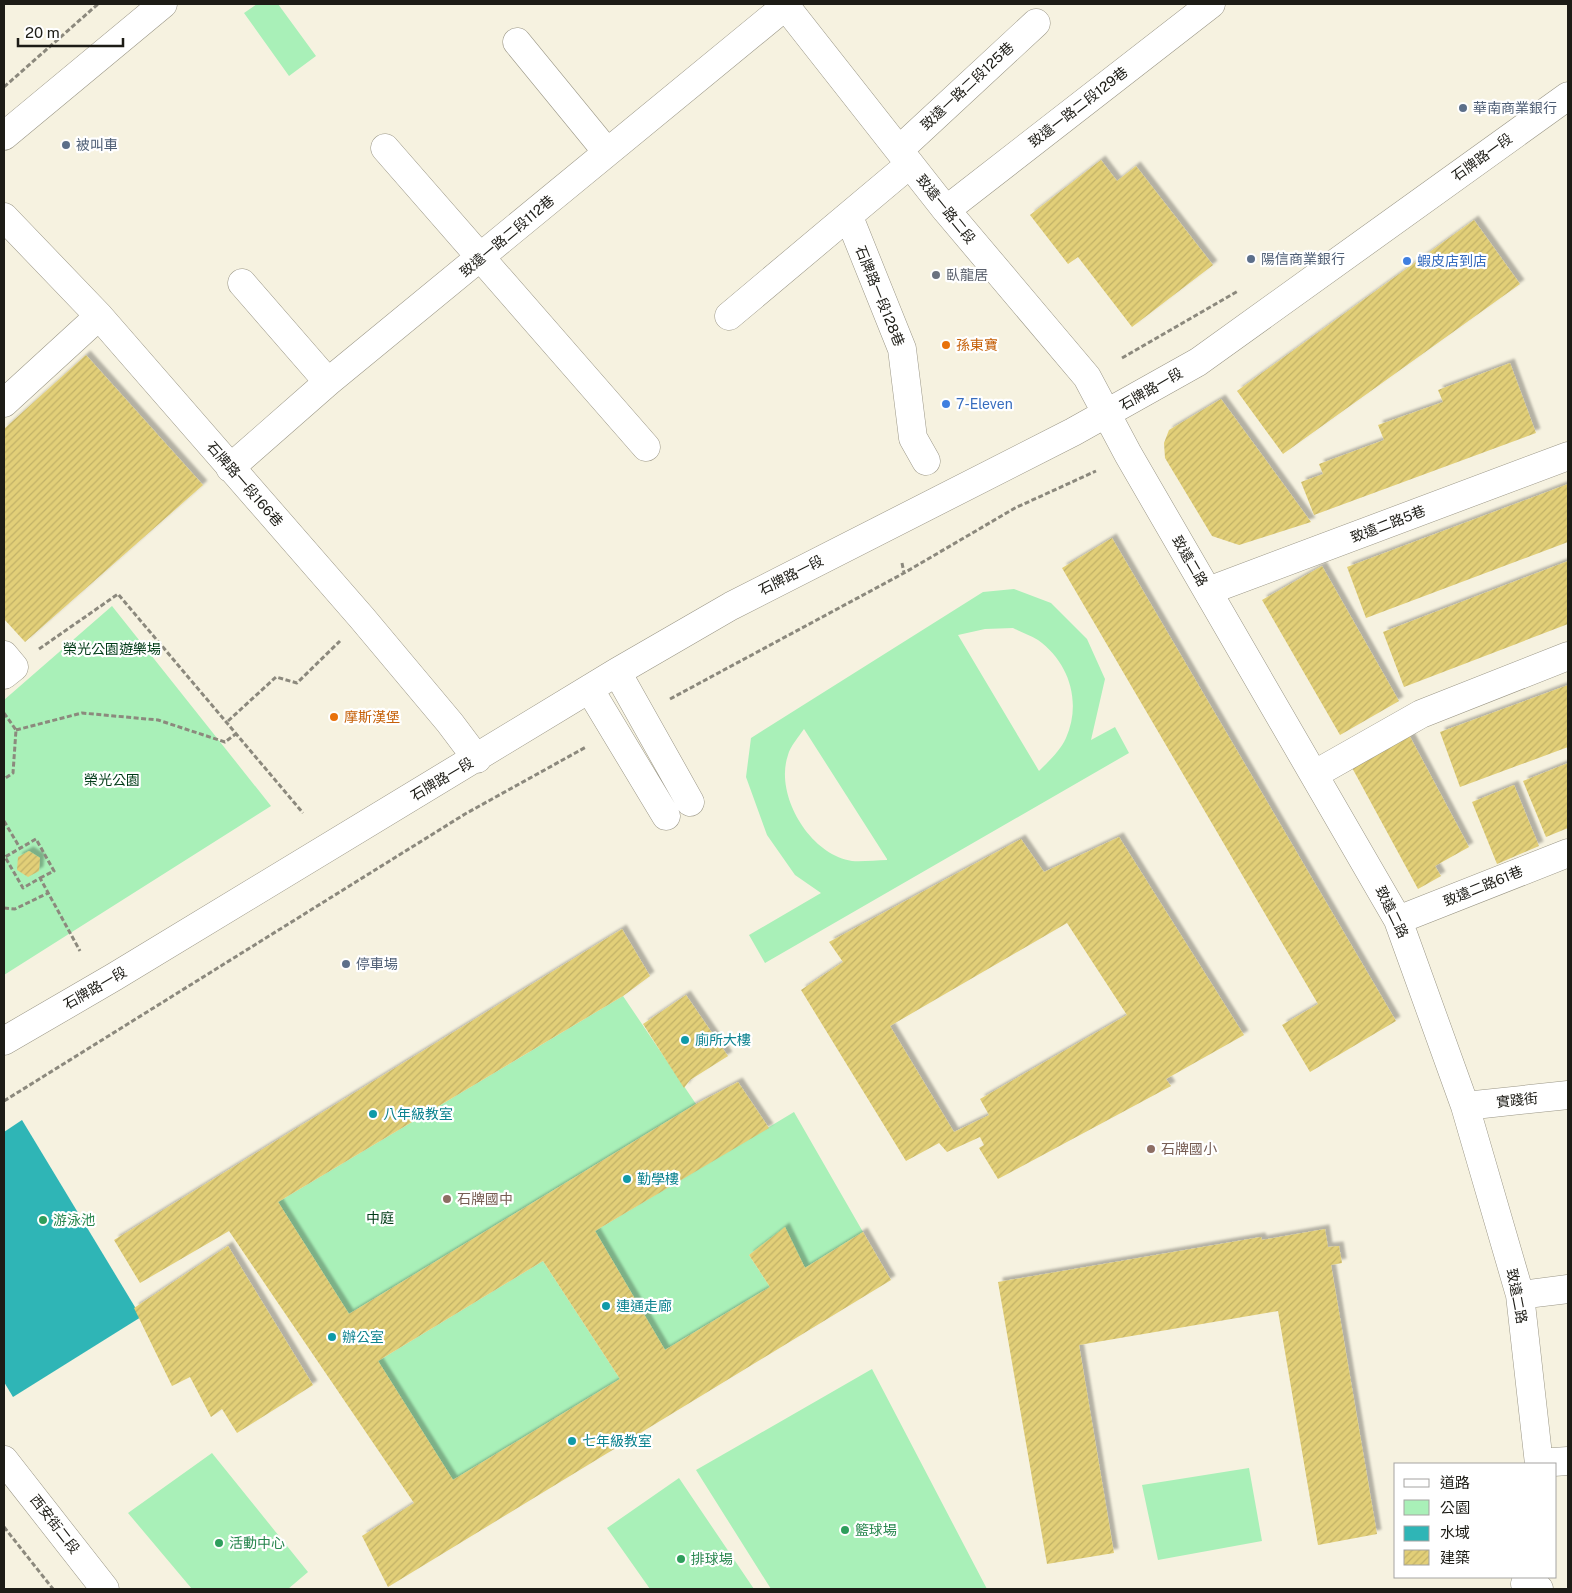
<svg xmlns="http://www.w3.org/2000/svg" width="1572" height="1593" viewBox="0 0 1572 1593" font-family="'Public Sans','Noto Sans TC',sans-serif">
	<defs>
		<pattern id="building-hatch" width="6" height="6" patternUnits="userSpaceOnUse" patternTransform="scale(1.25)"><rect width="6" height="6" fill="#e2cf78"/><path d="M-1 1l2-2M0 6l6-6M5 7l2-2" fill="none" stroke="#c1b167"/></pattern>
		<filter id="shadow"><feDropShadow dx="4.5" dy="-4.5" stdDeviation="1" flood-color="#0004"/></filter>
	</defs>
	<rect width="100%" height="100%" fill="#f6f2e0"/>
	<!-- green -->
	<path fill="#a9f0b8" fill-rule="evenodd" d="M257,4H278L316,56L289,76L244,13Z
		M1014,589L1051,603L1087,639L1105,679L1091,740L1115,727L1129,753L765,963L749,935L821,893L795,875L767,835L746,777L751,738L983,592ZM1013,628C1021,632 1030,635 1038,640C1069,662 1082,702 1066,738C1060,751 1049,761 1039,771L958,635L985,629ZM804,729L887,859V860C876,860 862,862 852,861C810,855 774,795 788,755C790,747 799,736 804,729Z
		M112,606L271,806L4,975V700Z
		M623,996L696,1104L349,1314L278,1202Z
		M794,1112L863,1232L805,1268L785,1228L749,1255L770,1287L665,1350L595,1231Z
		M543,1261L620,1379L453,1480L378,1361Z
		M872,1369L987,1589H771L696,1470Z
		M212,1453L308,1572L288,1589H192L128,1513Z
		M1249,1468L1262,1541L1158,1560L1142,1485Z
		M679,1478L754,1589H650L607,1528Z"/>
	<!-- water -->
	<path fill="#2fb5b6" d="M22,1120L141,1317L13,1397L4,1382V1132Z"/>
	<!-- building -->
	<path fill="url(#building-hatch)" fill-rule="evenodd" filter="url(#shadow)" d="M1101,160L1117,181L1136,166L1213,265L1132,327L1078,257L1068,264L1030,215Z
		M1474,220L1520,284L1283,454L1237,391Z
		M86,355L203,485L25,642L4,619V429Z
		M1510,363L1536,433L1314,515L1301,482L1323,474L1319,464L1384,440L1378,425L1443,402L1438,390Z
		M1221,399L1284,485L1311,522L1239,545L1212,536L1165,458L1164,443L1169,430Z
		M1568,484V542L1366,618L1347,567Z
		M1112,538L1396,1021L1310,1072L1282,1025L1318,1004L1062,568Z
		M1568,561V624L1404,687L1383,632Z
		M1322,566L1399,701L1340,735L1262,600Z
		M1568,685V747L1460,787L1440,732Z
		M1408,733L1469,847L1435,866L1441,876L1418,889L1350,764Z
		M1568,763V828L1546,837L1523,781Z
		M1514,785L1539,846L1497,864L1472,802Z
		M1119,837L1244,1035L1166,1079L1171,1086L998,1179L979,1148L984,1145L980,1137L947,1152L939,1143L906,1161L801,990L843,962L829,942L1021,839L1044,872ZM1067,923L1127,1015L980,1099L989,1115L954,1132L890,1026Z
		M29,851L40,858L39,871L28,877L17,870L18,857Z
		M622,929L650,976L623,996L278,1202L349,1314L696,1104L738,1082L769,1128L595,1231L665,1350L770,1287L749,1255L785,1227L805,1268L863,1232L891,1280L388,1587L362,1536L414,1503L229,1231L140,1283L114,1240ZM543,1261L620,1379L453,1480L378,1361Z
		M686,995L728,1056L690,1080L684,1088L643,1024Z
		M1325,1229L1328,1247L1339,1246L1342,1263L1331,1265L1377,1534L1318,1545L1278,1311L1079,1345L1114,1553L1047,1564L998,1282L1261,1237L1262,1240Z
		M228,1246L313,1385L237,1433L222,1409L211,1417L190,1377L172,1386L134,1308Z"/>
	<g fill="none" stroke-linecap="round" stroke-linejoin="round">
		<!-- minor casing -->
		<g stroke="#9a9686" stroke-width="29">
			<path id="minor" d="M784,4L946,210L1087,377L1128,454L1398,920L1465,1106L1520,1295L1539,1464
				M517,42L607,152
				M4,136L163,4
				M385,148L646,447
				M899,150L1036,23
				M946,210L1211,4
				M4,217L99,316L362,618L450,723L477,759
				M849,217L902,349L913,438L926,461
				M242,283L328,382
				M729,316L910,164
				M4,403L99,316
				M230,468L328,382L788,4
				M1208,591L1568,456
				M4,655L14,667L4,675
				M617,672L690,802
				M590,690L666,816
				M1315,774L1421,714L1568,656
				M1398,920L1568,853
				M4,1041L114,977L617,672L731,606L1073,432L1198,362L1568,96
				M1465,1106L1568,1095
				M1520,1295L1568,1289
				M4,1460L105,1589
				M1539,1463L1568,1461
				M1525,1584L1539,1589"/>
		</g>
		<!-- path -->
		<path stroke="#8c897d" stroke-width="3" stroke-dasharray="5 2.5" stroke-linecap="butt" d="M4,87L98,4
			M1122,358L1238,291
			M902,563L904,573
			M39,649L118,594L303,813
			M670,699L904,573L1015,508L1096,471
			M4,713L16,730L13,773L4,779
			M228,721L276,677L297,683L340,641
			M16,730L82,713L158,720L225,742L237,733
			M4,821L20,848
			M40,878L54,871L36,839L5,857L23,888L40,878L80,951
			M4,908L15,909L48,893
			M4,1101L465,814L586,747
			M4,1527L53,1589"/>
		<!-- minor -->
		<use href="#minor" stroke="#fff" stroke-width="28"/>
	</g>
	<!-- markers -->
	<g fill="#5c6f8a" stroke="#fff" stroke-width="2">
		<circle cx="1463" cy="108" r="5"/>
		<circle cx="66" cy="145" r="5"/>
		<circle cx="1251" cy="259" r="5"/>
		<circle cx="346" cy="964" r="5"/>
	</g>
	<g fill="#3f7fe0" stroke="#fff" stroke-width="2">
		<circle cx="1407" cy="261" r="5"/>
		<circle cx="946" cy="404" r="5"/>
	</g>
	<circle fill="#6b7280" stroke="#fff" stroke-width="2" cx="936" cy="275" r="5"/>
	<g fill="#e8710a" stroke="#fff" stroke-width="2">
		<circle cx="946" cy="345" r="5"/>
		<circle cx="334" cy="717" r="5"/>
	</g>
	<g fill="#0f9aa8" stroke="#fff" stroke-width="2">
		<circle cx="685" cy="1040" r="5"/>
		<circle cx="373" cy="1114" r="5"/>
		<circle cx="627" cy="1179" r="5"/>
		<circle cx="606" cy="1306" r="5"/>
		<circle cx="332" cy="1337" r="5"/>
		<circle cx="572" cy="1441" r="5"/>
	</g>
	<g fill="#8d6e63" stroke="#fff" stroke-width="2">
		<circle cx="1151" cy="1149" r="5"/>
		<circle cx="447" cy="1199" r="5"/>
	</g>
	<g fill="#2e9e5b" stroke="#fff" stroke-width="2">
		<circle cx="43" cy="1220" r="5"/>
		<circle cx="845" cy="1530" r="5"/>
		<circle cx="219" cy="1543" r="5"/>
		<circle cx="681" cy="1559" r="5"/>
	</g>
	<g text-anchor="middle" stroke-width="4.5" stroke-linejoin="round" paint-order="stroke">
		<!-- street labels -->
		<g font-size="14" fill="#1d1c16" stroke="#fff">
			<text transform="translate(967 86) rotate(-43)" y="5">致遠一路二段125巷</text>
			<text transform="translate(1078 107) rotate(-38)" y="5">致遠一路二段129巷</text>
			<text transform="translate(1482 157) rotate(-36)" y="5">石牌路一段</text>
			<text transform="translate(946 209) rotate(51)" y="5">致遠一路二段</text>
			<text transform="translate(507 236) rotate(-40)" y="5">致遠一路二段112巷</text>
			<text transform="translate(880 296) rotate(68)" y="5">石牌路一段128巷</text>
			<text transform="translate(1151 389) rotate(-30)" y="5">石牌路一段</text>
			<text transform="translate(245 484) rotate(49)" y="5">石牌路一段166巷</text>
			<text transform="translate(1388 524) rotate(-21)" y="5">致遠二路5巷</text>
			<text transform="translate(1190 561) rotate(60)" y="5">致遠二路</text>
			<text transform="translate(791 575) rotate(-27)" y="5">石牌路一段</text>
			<text transform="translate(442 779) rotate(-31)" y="5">石牌路一段</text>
			<text transform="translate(1483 886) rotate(-22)" y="5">致遠二路61巷</text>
			<text transform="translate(1392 912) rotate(64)" y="5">致遠二路</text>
			<text transform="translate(95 988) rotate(-30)" y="5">石牌路一段</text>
			<text transform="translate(1517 1100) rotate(-6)" y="5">實踐街</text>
			<text transform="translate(1517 1296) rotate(79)" y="5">致遠二路</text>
			<text transform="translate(55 1524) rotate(52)" y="5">西安街二段</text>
		</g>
		<!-- service labels -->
		<g font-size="14" fill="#4e5e75" stroke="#fff" text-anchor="start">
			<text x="1473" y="113">華南商業銀行</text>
			<text x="76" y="150">被叫車</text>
			<text x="1261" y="264">陽信商業銀行</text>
			<text x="356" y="969">停車場</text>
		</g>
		<!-- shop labels -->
		<g font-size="14" fill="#366cbe" stroke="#fff" text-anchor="start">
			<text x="1417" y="266">蝦皮店到店</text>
			<text x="956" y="409">7-Eleven</text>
		</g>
		<!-- worship labels -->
		<g font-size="14" fill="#5b616d" stroke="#fff" text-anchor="start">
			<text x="946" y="280">臥龍居</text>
		</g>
		<!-- food labels -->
		<g font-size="14" fill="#c56008" stroke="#fff" text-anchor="start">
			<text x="956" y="350">孫東寶</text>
			<text x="344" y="722">摩斯漢堡</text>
		</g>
		<!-- park labels -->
		<g font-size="14" fill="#003b17" stroke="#fff">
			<text x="112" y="654">榮光公園遊樂場</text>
			<text x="112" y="785">榮光公園</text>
			<text x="380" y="1223">中庭</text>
		</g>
		<!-- culture labels -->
		<g font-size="14" fill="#0d838f" stroke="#fff" text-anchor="start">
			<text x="695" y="1045">廁所大樓</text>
			<text x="383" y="1119">八年級教室</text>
			<text x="637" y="1184">勤學樓</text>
			<text x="616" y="1311">連通走廊</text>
			<text x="342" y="1342">辦公室</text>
			<text x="582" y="1446">七年級教室</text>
		</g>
		<!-- education labels -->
		<g font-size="14" fill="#785e54" stroke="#fff" text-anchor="start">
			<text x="1161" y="1154">石牌國小</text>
			<text x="457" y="1204">石牌國中</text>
		</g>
		<!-- leisure labels -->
		<g font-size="14" fill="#27864d" stroke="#fff" text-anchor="start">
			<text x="53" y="1225">游泳池</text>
			<text x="855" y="1535">籃球場</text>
			<text x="229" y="1548">活動中心</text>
			<text x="691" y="1564">排球場</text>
		</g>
	</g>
	<!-- border -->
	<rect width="1572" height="1593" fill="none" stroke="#1d1c16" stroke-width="10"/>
	<!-- legend -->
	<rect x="1394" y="1463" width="162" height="115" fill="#ffffff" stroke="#a5a4a2"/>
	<rect x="1404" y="1479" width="25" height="8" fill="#ffffff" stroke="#a5a4a2"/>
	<text x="1440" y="1488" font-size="15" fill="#1d1c16">道路</text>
	<rect x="1404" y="1500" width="25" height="15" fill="#a9f0b8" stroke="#a5a4a2"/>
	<text x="1440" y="1513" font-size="15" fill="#1d1c16">公園</text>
	<rect x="1404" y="1526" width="25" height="15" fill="#2fb5b6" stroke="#a5a4a2"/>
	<text x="1440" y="1538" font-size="15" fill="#1d1c16">水域</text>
	<rect x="1404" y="1550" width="25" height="15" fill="url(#building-hatch)" stroke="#a5a4a2"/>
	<text x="1440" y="1563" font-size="15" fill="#1d1c16">建築</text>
	<!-- scale -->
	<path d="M18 38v8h105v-8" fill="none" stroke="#1d1c16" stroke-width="2.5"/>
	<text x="25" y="38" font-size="15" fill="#1d1c16" stroke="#ffffff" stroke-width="4" paint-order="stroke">20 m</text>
</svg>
